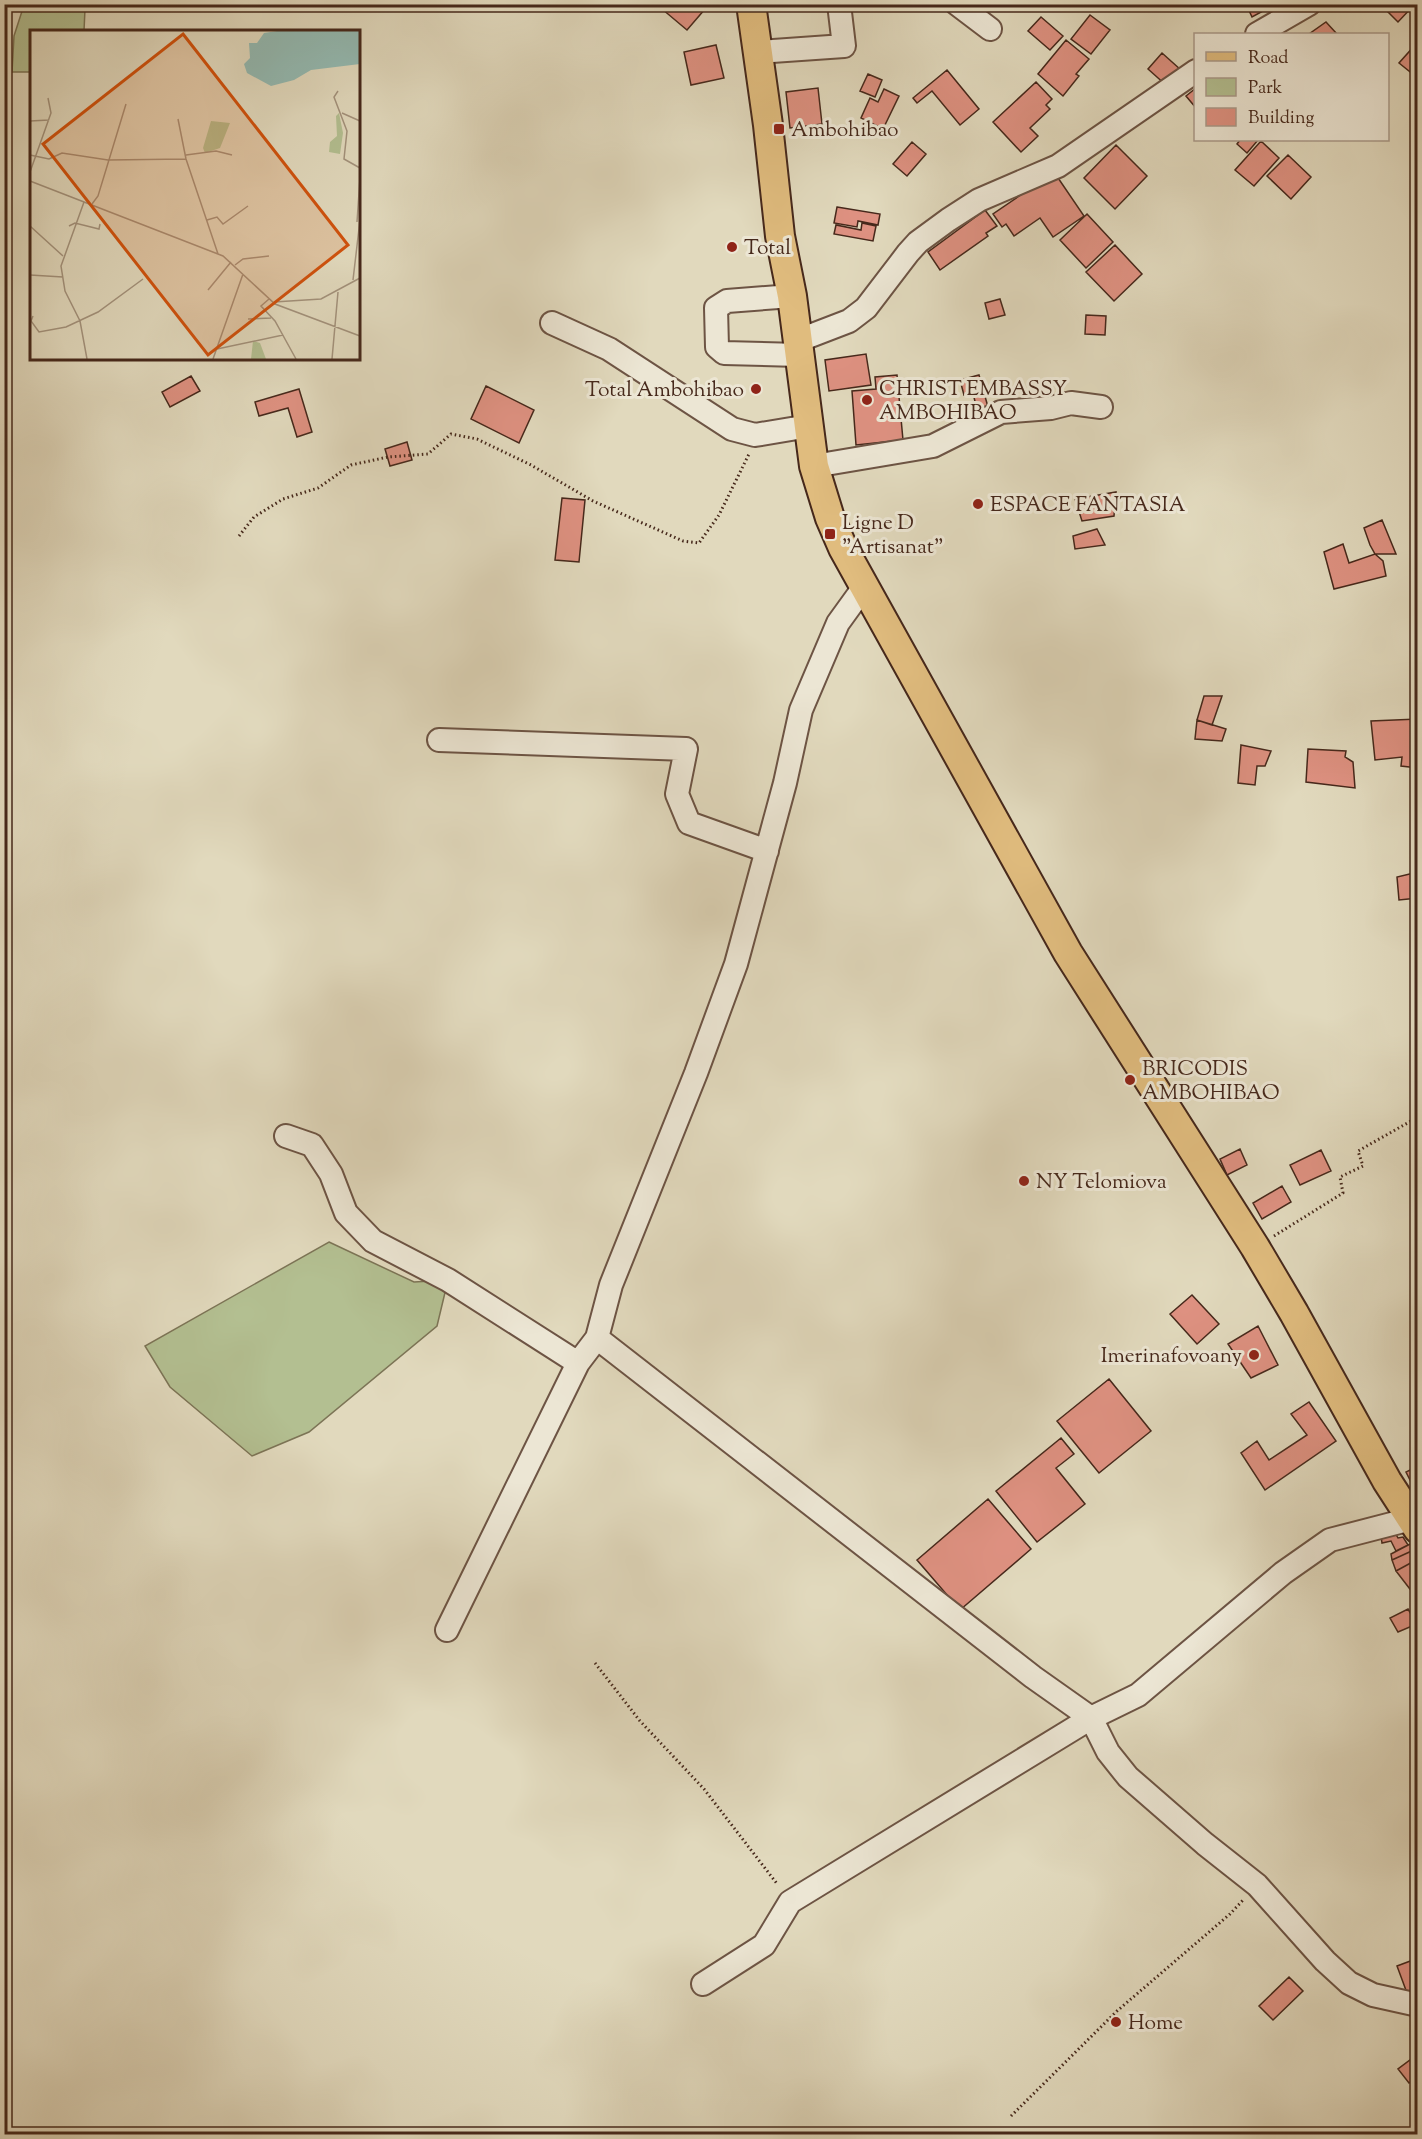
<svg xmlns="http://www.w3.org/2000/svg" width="1422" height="2139" viewBox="0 0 1422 2139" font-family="'Sorts Mill Goudy',serif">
	<rect width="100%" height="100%" fill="#e1d9bd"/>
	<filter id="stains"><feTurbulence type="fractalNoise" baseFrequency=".00333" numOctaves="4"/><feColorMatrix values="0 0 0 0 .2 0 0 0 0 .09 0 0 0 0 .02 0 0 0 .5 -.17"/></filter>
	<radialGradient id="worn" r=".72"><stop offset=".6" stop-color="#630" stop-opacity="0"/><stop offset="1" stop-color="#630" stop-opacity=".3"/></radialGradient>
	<!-- green -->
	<path fill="#b3bf91" stroke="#7c7456" stroke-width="1.5" d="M24,5L85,9L84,31L32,32L31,72H12L14,36Z
		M329,1242L414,1282L448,1280L437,1326L309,1432L252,1456L170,1387L145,1346Z"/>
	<!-- building -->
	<path fill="#de9181" stroke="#46281b" stroke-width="1.5" d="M666,4H699L705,9L687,30L662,9Z
		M1246,4H1276L1252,17Z
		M1380,4H1415L1398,22Z
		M1090,15L1110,30L1091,54L1071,39Z
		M1041,17L1063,36L1050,50L1028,31Z
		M1326,22L1337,34H1309Z
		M1066,40L1089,59L1076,74L1079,76L1063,96L1038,74Z
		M1416,44L1418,45V72L1414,75L1399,63Z
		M716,45L724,78L691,85L684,52Z
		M1162,53L1181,70L1167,86L1148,69Z
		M947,70L979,109L960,125L932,91L917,103L913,98Z
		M868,74L882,80L875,97L860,91Z
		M1036,82L1052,99L1046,105L1050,109L1030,128L1038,136L1021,152L993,122Z
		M818,88L822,124L790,128L786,92Z
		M1196,88V108L1186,96Z
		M884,89L899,96L883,129L861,118L870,98L878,102Z
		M1240,140H1258L1247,153L1237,144Z
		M1261,141L1279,158L1254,186L1235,170Z
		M912,142L926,154L907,176L893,164Z
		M1116,145L1147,176L1115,209L1084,178Z
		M1288,155L1311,177L1291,199L1267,176Z
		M1054,172L1084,216L1053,237L1040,218L1014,236L1006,224L1002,227L993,214Z
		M837,207L880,214L878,225L858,221L857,227L834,223Z
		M985,210L997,226L986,233L988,236L940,270L928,252Z
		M1087,214L1113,242L1086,268L1060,240Z
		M862,223L876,226L873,241L834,234L836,225L861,230Z
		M1115,245L1142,274L1114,301L1086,272Z
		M1000,299L1005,315L989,319L985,303Z
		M1086,315L1106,316L1105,335L1085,334Z
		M866,354L871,385L829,391L825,360Z
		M897,375L903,440L856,445L852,391L876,389L875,377Z
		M979,375L988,407L977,410L973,393L964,395L960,380Z
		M191,376L200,391L170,407L162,392Z
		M486,386L534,410L519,443L471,419Z
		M299,389L312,432L297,437L288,408L259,416L255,402Z
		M407,442L412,460L390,466L385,449Z
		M1116,492L1114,516L1082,521L1075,499Z
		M562,498L585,500L579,562L555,560Z
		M1382,520L1396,554H1375L1370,545L1364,528Z
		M1097,529L1105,545L1075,549L1073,536Z
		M1343,544L1349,563L1375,554L1383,561L1386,576L1334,589L1324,552Z
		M1204,696H1222L1212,725L1197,720Z
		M1418,719V768L1401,766L1402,757L1375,760L1371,721Z
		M1197,720L1226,729L1222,741L1195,739Z
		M1241,745L1271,751L1265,766H1257L1255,785L1238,783Z
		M1308,749L1346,751L1345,757L1353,762L1355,788L1306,782Z
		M1418,872V898L1399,900L1397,877Z
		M1240,1149L1247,1165L1227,1175L1220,1159Z
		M1321,1150L1331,1171L1300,1185L1290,1165Z
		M1282,1186L1291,1202L1262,1219L1253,1203Z
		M1192,1295L1219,1324L1197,1344L1170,1314Z
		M1258,1326L1278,1365L1251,1378L1228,1344Z
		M1109,1379L1151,1431L1099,1473L1057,1421Z
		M1309,1402L1336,1441L1265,1490L1241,1453L1257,1441L1269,1460L1307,1435L1291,1414Z
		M1061,1438L1074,1454L1056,1468L1085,1504L1037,1542L996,1491Z
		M1418,1466V1481L1412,1484L1406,1472Z
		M988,1499L1031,1549L960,1610L917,1560Z
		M1394,1531L1398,1538L1403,1537L1408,1545L1396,1551L1391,1541L1382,1543L1381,1536Z
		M1412,1543L1416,1549L1392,1560L1391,1554Z
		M1416,1549L1418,1559L1396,1571L1392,1560Z
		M1418,1559V1591L1413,1593L1396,1571Z
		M1408,1609L1417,1624L1398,1632L1390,1618Z
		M1413,1960L1418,1972V1989L1407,1993L1397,1966Z
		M1289,1977L1303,1991L1273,2020L1259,2006Z
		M1418,2054V2077L1409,2083L1398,2069Z"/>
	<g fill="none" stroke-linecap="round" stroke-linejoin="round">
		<!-- minor casing -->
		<g stroke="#6d5444" stroke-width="26">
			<path id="minor" d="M957,4L990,29
				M1257,34L1309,4
				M758,52L844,46L839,4
				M792,296L727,301L716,308L717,347L724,353L799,355
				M552,323L609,349L732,429L755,435L809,426
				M797,341L849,321L866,308L908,253L918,242L948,220L979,200L1058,166L1196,71
				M814,466L933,446L1001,412L1051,408L1071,403L1101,407
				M439,740L686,749L677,794L689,823L767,851
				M286,1136L312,1145L331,1174L346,1213L373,1241L448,1280L578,1363
				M597,1338L1033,1677L1091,1718L1108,1752L1128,1777L1205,1844L1257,1885L1325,1961L1349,1983L1373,1995L1418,2005
				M447,1630L578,1363L597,1338L611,1285L696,1073L736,964L785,783L801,710L838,623L864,587
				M703,1984L764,1945L790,1902L1091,1718L1138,1695L1283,1573L1330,1540L1411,1519"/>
		</g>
		<!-- major casing -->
		<g stroke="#46281b" stroke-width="32">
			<path id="major" d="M751,4L768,125L780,236L792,296L814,466L830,518L843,548L1068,953L1255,1247L1294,1313L1387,1481L1418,1529"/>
		</g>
		<!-- path -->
		<path stroke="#46281b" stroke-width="3" stroke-dasharray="1.5 3" stroke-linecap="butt" d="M239,536L254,517L283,499L318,488L351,465L388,457L428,454L451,434L477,439L531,465L593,501L683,541L699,543L719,515L749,454
			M1274,1236L1343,1193L1340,1177L1363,1166L1358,1151L1411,1121L1418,1136
			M595,1663L640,1721L704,1789L778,1885
			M1011,2116L1117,2011L1230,1914L1244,1899"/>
		<!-- minor -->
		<use href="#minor" stroke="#ece6d4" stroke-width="22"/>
		<!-- major -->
		<use href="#major" stroke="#e0bc7e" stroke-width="28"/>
	</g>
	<!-- markers -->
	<g fill="#8f2418" stroke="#ece6d4" stroke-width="2">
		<rect x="773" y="123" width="12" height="12" rx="3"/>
		<circle cx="732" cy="247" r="6"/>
		<circle cx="756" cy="389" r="6"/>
		<circle cx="867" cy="400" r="6"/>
		<circle cx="978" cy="504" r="6"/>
		<rect x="824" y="528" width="12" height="12" rx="3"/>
		<circle cx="1130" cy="1080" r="6"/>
		<circle cx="1024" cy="1181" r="6"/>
		<circle cx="1254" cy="1355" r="6"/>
		<circle cx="1116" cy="2022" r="6"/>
	</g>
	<g text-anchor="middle" stroke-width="6" stroke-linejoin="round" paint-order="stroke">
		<!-- poi labels -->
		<g font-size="21" fill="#46281b" stroke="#ece6d4" text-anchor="start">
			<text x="791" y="136">Ambohibao</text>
			<text x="744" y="254">Total</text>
			<text x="879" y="395">CHRIST EMBASSY<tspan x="879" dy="24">AMBOHIBAO</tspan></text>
			<text x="744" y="396" text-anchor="end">Total Ambohibao</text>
			<text x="990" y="511">ESPACE FANTASIA</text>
			<text x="842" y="529">Ligne D<tspan x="842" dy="24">"Artisanat"</tspan></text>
			<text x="1142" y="1075">BRICODIS<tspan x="1142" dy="24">AMBOHIBAO</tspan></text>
			<text x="1036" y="1188">NY Telomiova</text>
			<text x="1242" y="1362" text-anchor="end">Imerinafovoany</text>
			<text x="1128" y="2029">Home</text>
		</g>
	</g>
	<!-- overview -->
	<g transform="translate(30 30)">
		<rect width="330" height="330" fill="#e1d9bd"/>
		<path d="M309,83L313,103L310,124L299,122L300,112L307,106L306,86ZM181,91L200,93L190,118L175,123L173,118ZM223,311L230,313L236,329H221Z" fill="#b3bf91"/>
		<path d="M247,1H330V34L281,40L264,50L241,56L217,43L214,34L220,28L219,13H227L234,3Z" fill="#94bab2"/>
		<path fill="none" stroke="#a3927c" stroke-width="1.5" d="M308,61L304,67L317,101L314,129L330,138M312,83L330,91M148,89L156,129L188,224M0,91L19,90M0,125L19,129L32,123L78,130L156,129M156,125L186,121L202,125M0,142L21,83L18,68M0,151L193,226L245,274L330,306M54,172L31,236L35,261L50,291L57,329M62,174L68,166L96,74M177,190L187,187L193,194L218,176M327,192L330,148M0,196L33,226M39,196L45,193L69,199L70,194M205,235L213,229L239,226M0,245L33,247M323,250L330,190M178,260L201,232M239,269L231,276L245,291L266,329M244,272L291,269L330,248M3,286L1,291L9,302L36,297L68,282L113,249M218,289L241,288M187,319L253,305M183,329L213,244M302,329L308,262"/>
		<path fill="#d0520e" fill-opacity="0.15" stroke="#d0520e" stroke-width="3" d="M153,4L318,215L178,325L13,114Z"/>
		<rect width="330" height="330" fill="none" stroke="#46281b" stroke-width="3"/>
	</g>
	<!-- margin -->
	<rect width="1422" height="2139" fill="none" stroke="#e1d9bd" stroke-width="24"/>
	<rect x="6" y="6" width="1410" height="2127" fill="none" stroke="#46281b" stroke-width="3"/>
	<rect x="12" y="12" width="1398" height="2115" fill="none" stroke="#46281b" stroke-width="1.5"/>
	<!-- legend -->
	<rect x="1194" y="33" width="195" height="108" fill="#ece6d4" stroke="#aa9a8a" stroke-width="1.5"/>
	<rect x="1206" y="52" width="30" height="9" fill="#e0bc7e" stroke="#aa9a8a" stroke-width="1.5"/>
	<text x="1248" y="63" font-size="18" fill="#46281b">Road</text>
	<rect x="1206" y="78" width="30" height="18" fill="#b3bf91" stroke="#aa9a8a" stroke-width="1.5"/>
	<text x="1248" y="93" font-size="18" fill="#46281b">Park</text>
	<rect x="1206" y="108" width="30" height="18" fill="#de9181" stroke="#aa9a8a" stroke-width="1.5"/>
	<text x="1248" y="123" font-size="18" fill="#46281b">Building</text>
	<rect width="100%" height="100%" filter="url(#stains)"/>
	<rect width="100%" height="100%" fill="url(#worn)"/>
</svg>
